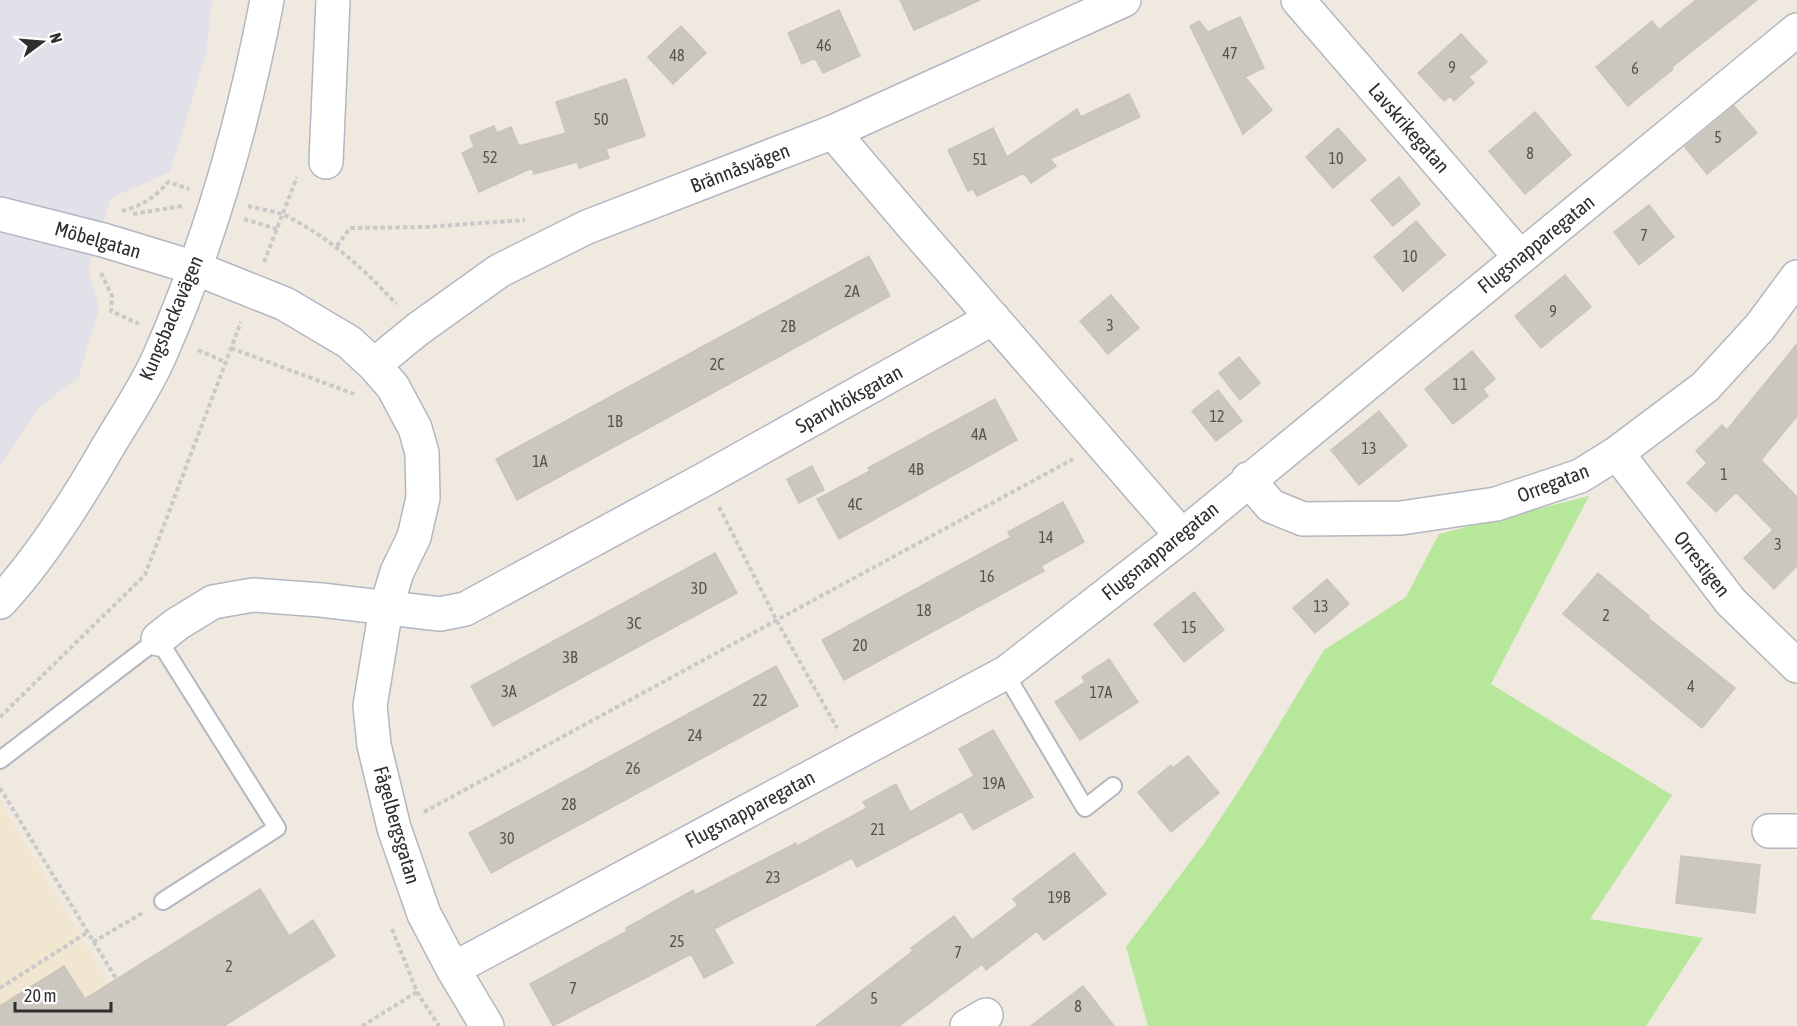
<svg xmlns="http://www.w3.org/2000/svg" width="1797" height="1026" viewBox="0 0 1797 1026" font-family="'Asap Condensed',sans-serif">
	<rect width="100%" height="100%" fill="#efe9e0"/>
	<!-- industrial -->
	<path fill="#e2e0e8" d="M0,0H212L206,54L170,172L111,198L88,269L99,309L78,378L39,407L0,465Z"/>
	<!-- education -->
	<path fill="#f1e6d0" d="M0,800L134,1026H0Z"/>
	<!-- green -->
	<path fill="#b6e79b" d="M1589,496L1491,684L1672,795L1590,919L1703,938L1646,1026H1148L1126,947L1203,845L1247,778L1324,650L1406,597L1439,534Z"/>
	<!-- building -->
	<path fill="#cbc7be" stroke="#cbc5b9" stroke-width="1.5" d="M900,0H980L914,30Z
		M1696,0H1757L1672,67L1673,69L1628,106L1596,67L1652,21L1659,30Z
		M839,10L860,56L823,73L815,58L802,64L788,33Z
		M1240,17L1264,68L1245,77L1272,110L1243,134L1190,26L1199,21L1208,32Z
		M681,26L706,53L673,84L648,57Z
		M1461,34L1487,62L1469,77L1474,83L1454,101L1450,96L1444,101L1418,73Z
		M626,79L645,136L606,149L609,158L579,168L577,162L534,174L532,168L479,192L462,153L474,147L470,136L494,126L497,133L511,127L519,146L566,133L556,102Z
		M1129,94L1140,117L1050,159L1056,166L1031,183L1024,173L977,196L973,189L968,191L948,150L993,128L1007,157L1077,109L1081,117Z
		M1734,106L1757,133L1707,174L1685,147Z
		M1535,112L1571,155L1525,194L1489,151Z
		M1338,128L1366,160L1333,188L1306,157Z
		M1399,177L1420,204L1393,226L1371,200Z
		M1649,205L1674,237L1639,265L1614,232Z
		M1416,221L1445,255L1403,291L1374,257Z
		M869,256L890,296L517,500L496,459Z
		M1565,275L1591,307L1541,348L1515,316Z
		M1111,295L1139,328L1108,354L1080,321Z
		M1797,344V416L1761,460L1797,497V566L1774,589L1744,558L1773,530L1736,492L1716,512L1687,483L1707,463L1696,451L1722,425L1727,430Z
		M1472,351L1495,379L1483,389L1488,396L1453,424L1425,389Z
		M1239,357L1260,383L1240,400L1219,373Z
		M1218,390L1242,421L1216,441L1192,411Z
		M995,399L1017,440L839,539L817,499L870,471L868,468Z
		M1379,411L1407,446L1359,485L1331,450Z
		M812,466L824,490L799,503L787,479Z
		M1063,502L1084,542L1041,566L1044,571L844,680L822,640L1011,537L1008,532Z
		M715,553L737,593L493,726L471,686Z
		M1598,573L1649,616L1648,618L1735,688L1702,728L1563,614Z
		M1327,579L1349,604L1315,633L1293,608Z
		M1194,592L1224,630L1184,662L1154,624Z
		M1109,659L1138,702L1080,740L1055,702L1085,682L1082,677Z
		M776,666L798,706L491,873L469,833Z
		M993,730L1033,797L973,830L962,811L857,867L852,858L714,929L733,963L704,978L691,954L553,1026L530,984L627,931L626,928L693,890L695,895L796,843L797,846L867,808L863,802L896,784L910,812L974,776L959,749Z
		M1188,756L1219,793L1171,832L1138,792L1171,765L1173,768Z
		M1074,853L1106,894L1044,940L1037,931L986,970L982,964L899,1026H816L913,951L911,948L954,916L972,940L1018,905L1013,899Z
		M1681,856L1760,865L1755,913L1676,903Z
		M260,889L289,936L313,920L335,956L224,1026H0V1006L64,966L85,999Z
		M1083,986L1114,1026H1031Z"/>
	<g fill="none" stroke-linecap="round" stroke-linejoin="round">
		<!-- lane casing -->
		<g stroke="#b4b6c1" stroke-width="20">
			<path id="lane" d="M1005,673L1085,808L1113,786
				M0,760L158,639L277,828L163,901"/>
		</g>
		<!-- street casing -->
		<g stroke="#b4b6c1" stroke-width="36">
			<path id="street" d="M1298,0L1520,257
				M833,132L911,224L1182,536
				M326,162L333,0
				M0,214L103,240L195,268L285,304L349,342L374,365L393,387L415,428L422,453L423,498L414,537L397,572L386,608L370,706L374,745L394,828L424,914L453,969L487,1026
				M374,365L418,329L499,271L587,227L833,132L1124,0
				M1617,453L1731,602L1797,666
				M1248,479L1271,506L1303,519L1401,518L1496,504L1580,476L1617,453L1705,387L1760,327L1797,277
				M158,639L177,624L213,602L253,595L321,600L440,614L465,609L705,479L993,318
				M1769,831H1797
				M453,969L1007,672L1182,536L1797,30
				M967,1026L986,1015"/>
		</g>
		<!-- secondary casing -->
		<g stroke="#b4b6c1" stroke-width="36">
			<path id="secondary" d="M0,602C41,558 76,502 106,450C124,419 146,388 160,355C210,242 244,121 267,0"/>
		</g>
		<!-- path -->
		<path stroke="#c9c9c9" stroke-width="4" stroke-dasharray="4.5 3" stroke-linecap="butt" d="M248,206C259,209 273,211 284,215C328,236 363,268 396,304
			M122,211C140,207 157,196 168,182L189,189
			M133,214L182,206
			M244,219L277,229
			M337,246L350,228L425,227L525,220
			M264,262L297,177
			M101,273L112,296L111,311L139,324
			M231,348L354,394
			M198,350L225,362
			M719,507L777,621L837,728
			M0,717L145,575L241,322
			M0,788L145,1026
			M424,812L1073,459
			M392,929L417,992L439,1026
			M93,942L144,912
			M0,988L88,932
			M362,1026L417,992"/>
		<!-- lane -->
		<use href="#lane" stroke="#fff" stroke-width="16"/>
		<!-- street -->
		<use href="#street" stroke="#fff" stroke-width="33"/>
		<!-- secondary -->
		<use href="#secondary" stroke="#fff" stroke-width="33"/>
	</g>
	<g text-anchor="middle" stroke-width="4.5" stroke-linejoin="round" paint-order="stroke">
		<!-- number labels -->
		<g font-size="16" fill="#555452">
			<text x="824" y="51">46</text>
			<text x="1230" y="59">47</text>
			<text x="677" y="61">48</text>
			<text x="1452" y="73">9</text>
			<text x="1635" y="74">6</text>
			<text x="601" y="125">50</text>
			<text x="1718" y="143">5</text>
			<text x="1530" y="159">8</text>
			<text x="490" y="163">52</text>
			<text x="1336" y="164">10</text>
			<text x="980" y="165">51</text>
			<text x="1644" y="241">7</text>
			<text x="1410" y="262">10</text>
			<text x="852" y="297">2A</text>
			<text x="1553" y="317">9</text>
			<text x="1110" y="331">3</text>
			<text x="788" y="332">2B</text>
			<text x="717" y="370">2C</text>
			<text x="1460" y="390">11</text>
			<text x="1217" y="422">12</text>
			<text x="615" y="427">1B</text>
			<text x="979" y="440">4A</text>
			<text x="1369" y="454">13</text>
			<text x="540" y="467">1A</text>
			<text x="916" y="475">4B</text>
			<text x="1724" y="480">1</text>
			<text x="855" y="510">4C</text>
			<text x="1046" y="543">14</text>
			<text x="1778" y="550">3</text>
			<text x="987" y="582">16</text>
			<text x="699" y="594">3D</text>
			<text x="1321" y="612">13</text>
			<text x="924" y="616">18</text>
			<text x="1606" y="621">2</text>
			<text x="634" y="629">3C</text>
			<text x="1189" y="633">15</text>
			<text x="860" y="651">20</text>
			<text x="570" y="663">3B</text>
			<text x="1691" y="692">4</text>
			<text x="509" y="697">3A</text>
			<text x="1101" y="698">17A</text>
			<text x="760" y="706">22</text>
			<text x="695" y="741">24</text>
			<text x="633" y="774">26</text>
			<text x="994" y="789">19A</text>
			<text x="569" y="810">28</text>
			<text x="878" y="835">21</text>
			<text x="507" y="844">30</text>
			<text x="773" y="883">23</text>
			<text x="1059" y="903">19B</text>
			<text x="677" y="947">25</text>
			<text x="958" y="958">7</text>
			<text x="229" y="972">2</text>
			<text x="573" y="994">7</text>
			<text x="874" y="1004">5</text>
			<text x="1078" y="1012">8</text>
		</g>
		<!-- street labels -->
		<g font-size="20" fill="#2e2e2e" stroke="#fff">
			<text transform="translate(1409 128) rotate(49)" y="7">Lavskrikegatan</text>
			<text transform="translate(740 168) rotate(-21)" y="7">Brännåsvägen</text>
			<text transform="translate(98 240) rotate(16)" y="7">Möbelgatan</text>
			<text transform="translate(1536 244) rotate(-39)" y="7">Flugsnapparegatan</text>
			<text transform="translate(171 318) rotate(-67)" y="7">Kungsbackavägen</text>
			<text transform="translate(849 399) rotate(-29)" y="7">Sparvhöksgatan</text>
			<text transform="translate(1553 483) rotate(-21)" y="7">Orregatan</text>
			<text transform="translate(1160 551) rotate(-39)" y="7">Flugsnapparegatan</text>
			<text transform="translate(1702 564) rotate(52)" y="7">Orrestigen</text>
			<text transform="translate(750 809) rotate(-28)" y="7">Flugsnapparegatan</text>
			<text transform="translate(397 825) rotate(74)" y="7">Fågelbergsgatan</text>
		</g>
	</g>
	<!-- north arrow -->
	<g transform="translate(42 42) rotate(74)" stroke="#ffffff" stroke-width="4.5" paint-order="stroke">
	<path d="M0-4.5L10 22L0 15L-10 22Z" fill="#2e2e2e"/>
	<text y="-9" font-size="16" font-weight="bold" text-anchor="middle" fill="#2e2e2e">N</text>
	</g>
	<!-- scale -->
	<path d="M15 1002v9h96v-9" fill="none" stroke="#2e2e2e" stroke-width="3"/>
	<text x="24" y="1002" font-size="18" fill="#2e2e2e" stroke="#ffffff" stroke-width="4.5" paint-order="stroke">20 m</text>
</svg>
